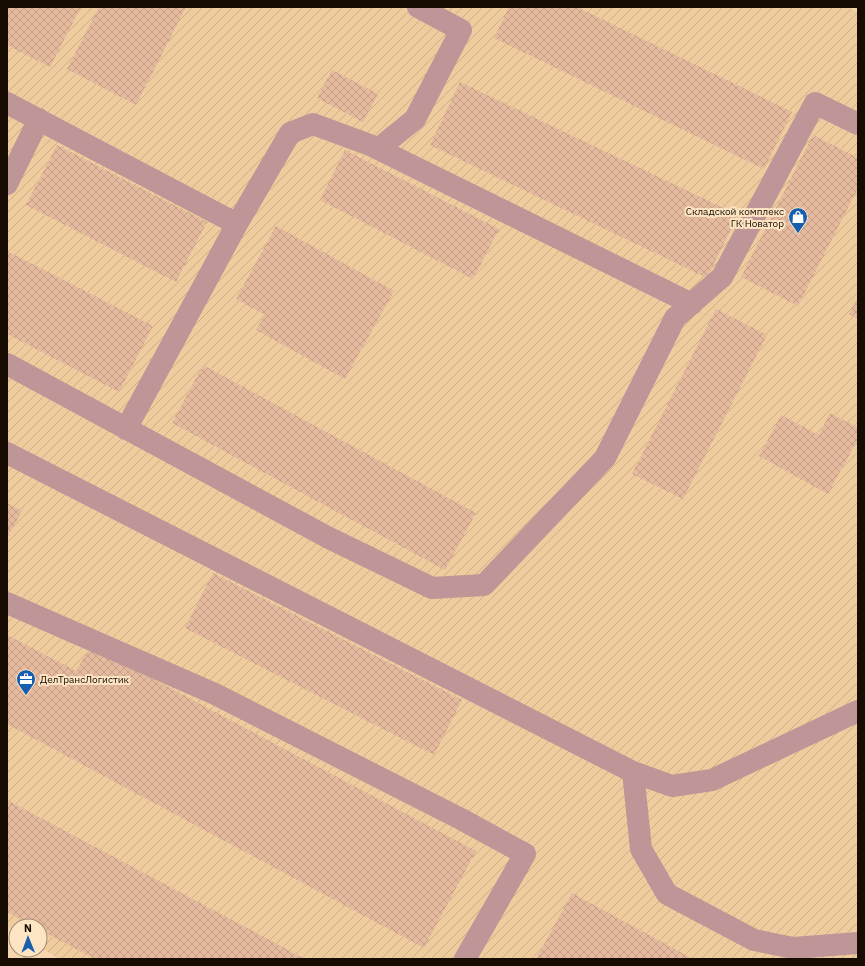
<svg xmlns="http://www.w3.org/2000/svg" width="865" height="966" viewBox="0 0 865 966" font-family="'IBM Plex Sans',sans-serif">
	<defs>
		<pattern id="industrial-furrows" width="10" height="10" patternUnits="userSpaceOnUse"><rect width="10" height="10" fill="#efcc9d"/><path d="M-1 1l2-2M0 10L10 0M9 11l2-2" fill="none" stroke="#ccae85"/></pattern>
		<pattern id="building-cross-hatch" width="8" height="8" patternUnits="userSpaceOnUse"><rect width="8" height="8" fill="#e5ba9e"/><path d="M0 0l8 8M0 8l8-8" fill="none" stroke="#c49f86"/></pattern>
	</defs>
	<rect width="100%" height="100%" fill="#f5d6ae"/>
	<!-- industrial -->
	<path fill="url(#industrial-furrows)" d="M7,7H849L858,13V959H59L40,947V926H16V932L7,926Z"/>
	<!-- building -->
	<path fill="url(#building-cross-hatch)" d="M7,7H81L50,67L7,45Z
		M99,7H186L136,105L67,69Z
		M509,7H577L792,112L764,169L494,38Z
		M332,70L378,94L363,122L317,98Z
		M460,82L738,215L707,278L430,145Z
		M813,135L858,158V188L798,306L741,277Z
		M57,145L207,222L176,282L26,205Z
		M345,150L499,229L473,279L320,200Z
		M276,226L394,291L345,379L256,330L265,315L236,299Z
		M7,251L153,326L119,392L7,334Z
		M858,297V319L849,314Z
		M716,309L767,335L683,499L632,474Z
		M203,365L476,513L445,570L172,423Z
		M830,413L858,428V439L828,494L759,456L781,415L819,435Z
		M7,503L22,511L8,536H7Z
		M213,573L462,700L434,755L185,628Z
		M7,635L76,671L91,646L476,851L424,948L7,724Z
		M7,800L305,959H95L40,930V926H33L7,912Z
		M572,893L693,959H536Z"/>
	<g fill="none" stroke-linecap="round" stroke-linejoin="round">
		<!-- minor -->
		<path stroke="#be9698" stroke-width="22" d="M7,103L237,224
			M378,149L415,119L461,30L418,7
			M7,184L39,119
			M7,364L329,538L432,588L484,585L605,458L675,318L722,277L815,103L858,124
			M126,429L237,224L290,133L313,124L370,145L692,304
			M7,453L633,772L641,849L667,894L754,940L793,948L858,943
			M7,603L215,694L461,819L525,854L465,959
			M633,772L672,786L712,780L858,711"/>
	</g>
	<!-- icons -->
	<defs>
		<g id="shop-pin" transform="scale(1)"><path d="M0 17L-7.5 6A9.5 9.5 0 1 1 7.5 6Z" fill="#165faf" stroke="#fde5c4"/><path d="M-5-2.5h2.3a2.7 3.5 0 0 1 5.4 0H5L5.5 6h-11ZM-1.5-2.5h3a1.5 2.3 0 0 0-3 0Z" fill="#fff"/></g>
		<g id="office-pin" transform="scale(1)"><path d="M0 17L-7.5 6A9.5 9.5 0 1 1 7.5 6Z" fill="#165faf" stroke="#fde5c4"/><path d="M-6-3h4V-5.5h4V-3h4V5H-6ZM-1-4.5V-3h2v-1.5ZM-6 0V1H6V0Z" fill="#fff"/></g>
	</defs>
	<g fill-rule="evenodd">
		<use href="#shop-pin" x="798" y="217"/>
		<use href="#office-pin" x="26" y="679"/>
	</g>
	<g text-anchor="middle" stroke-width="4" stroke-linejoin="round" paint-order="stroke">
		<!-- poi labels -->
		<g font-size="10" fill="#160c01" stroke="#fde5c4" text-anchor="end">
			<text x="784" y="215">Складской комплекс<tspan x="784" dy="12">ГК Новатор</tspan></text>
			<text x="40" y="683" text-anchor="start">ДелТрансЛогистик</text>
		</g>
	</g>
	<!-- border -->
	<rect width="865" height="966" fill="none" stroke="#160c01" stroke-width="16"/>
	<!-- north arrow -->
	<g transform="translate(28 938) rotate(359)"><circle r="19" fill="#fde5c4" stroke="#a18e76"/>
	<path d="M0-3L7 15L0 10L-7 15Z" fill="#165faf"/>
	<text y="-6" font-size="11" font-weight="bold" text-anchor="middle" fill="#160c01">N</text>
	</g>
</svg>
